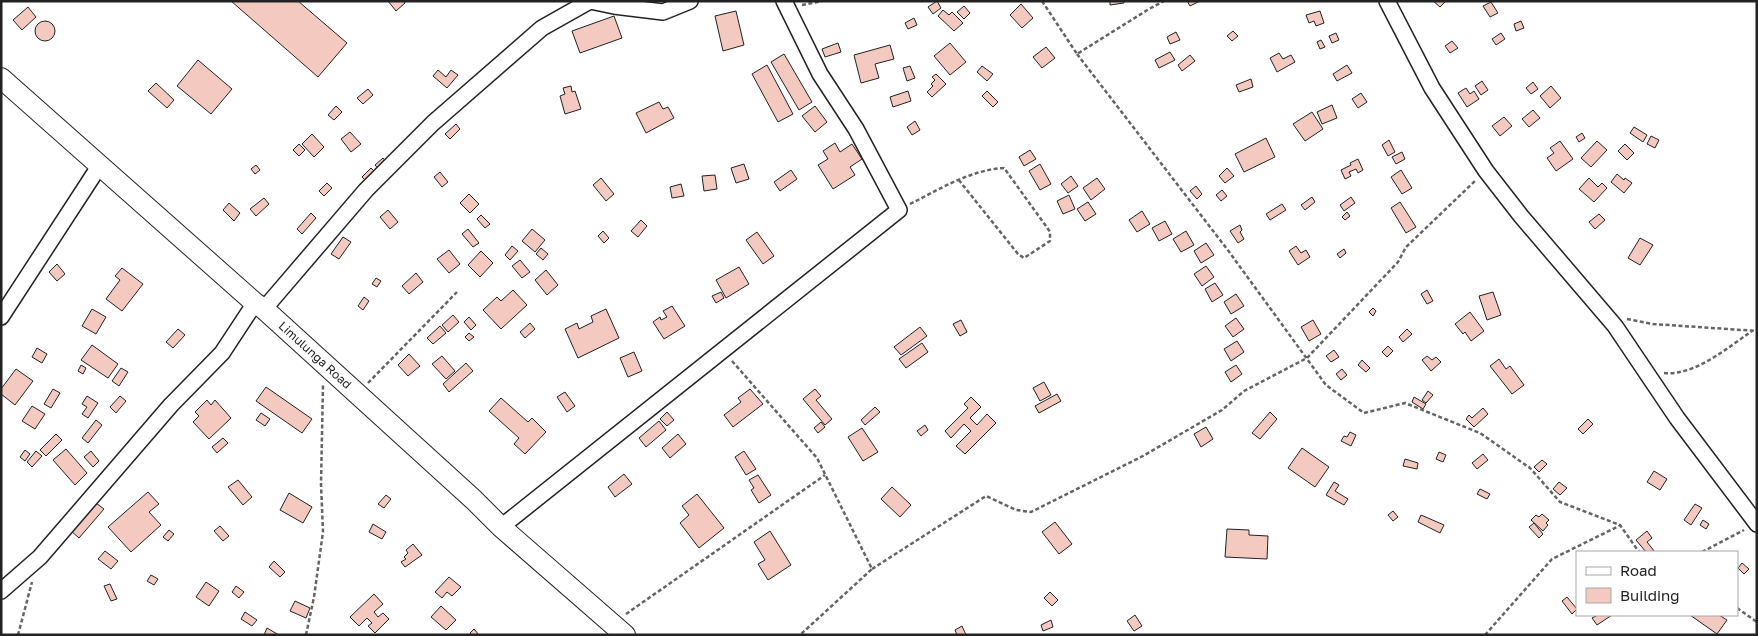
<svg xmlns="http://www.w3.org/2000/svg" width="1758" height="636" viewBox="0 0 1758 636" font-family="'Golos Text',sans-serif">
	<rect width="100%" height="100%" fill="#fff"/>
	<!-- building -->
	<path fill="#f3c9c0" stroke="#222" d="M231,1H298L347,43L318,77Z
		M388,1H404L405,3L396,11Z
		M937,1L941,8L933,14L928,7Z
		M1110,1H1124V3L1110,5Z
		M1187,1H1200L1190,6Z
		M1433,1H1446L1440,7Z
		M1491,2L1498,13L1490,17L1483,6Z
		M1021,4L1033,18L1022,28L1010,15Z
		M964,6L970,13L964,19L957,12Z
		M28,7L36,17L22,30L13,20Z
		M943,10L949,15L952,12L963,23L954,31L938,16Z
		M736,11L744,45L723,51L715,16Z
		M1320,11L1324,23L1316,26L1314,21L1309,23L1306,15Z
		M614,16L622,38L580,53L572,31Z
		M914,18L917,25L908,29L905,23Z
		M1521,21L1524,28L1516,31L1514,24Z
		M35 31a10 10 0 1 1 20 0a10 10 0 1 1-20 0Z
		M1233,31L1238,36L1232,41L1227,36Z
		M1176,32L1180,40L1170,44L1167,37Z
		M1336,33L1339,40L1332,43L1329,36Z
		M1501,33L1505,39L1496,45L1492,39Z
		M1321,40L1325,47L1320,49L1317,42Z
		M1452,41L1458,48L1450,53L1445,46Z
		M838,43L841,52L825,57L822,49Z
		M950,43L966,62L950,75L934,56Z
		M890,45L894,59L875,64L879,78L861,83L854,55Z
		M1046,47L1055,58L1042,68L1033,57Z
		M1170,52L1175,60L1159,68L1155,60Z
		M1279,53L1283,59L1291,55L1295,62L1277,72L1270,58Z
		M784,54L812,102L799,110L771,62Z
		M1190,55L1195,61L1182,71L1178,65Z
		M198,60L232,89L211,114L177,86Z
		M767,65L793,114L778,122L752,74Z
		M1347,65L1352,73L1337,81L1333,74Z
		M910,66L915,78L907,81L903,68Z
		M982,66L993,74L987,81L977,72Z
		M438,70L446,77L451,70L458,75L447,88L433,76Z
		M936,74L946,84L932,97L927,92L933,86L931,84L935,80L932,77Z
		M1251,79L1253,87L1239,92L1236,85Z
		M1482,81L1488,90L1481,95L1475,86Z
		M1533,82L1538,89L1531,94L1526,88Z
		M156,83L174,100L167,108L148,91Z
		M571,86L572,92L575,91L581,109L565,114L560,96L565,94L563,88Z
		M1551,86L1561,98L1550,108L1540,96Z
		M1466,88L1470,94L1474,91L1479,99L1467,107L1458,93Z
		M368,89L373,95L363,104L357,98Z
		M908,91L911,101L893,107L890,97Z
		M987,91L998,102L993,107L982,96Z
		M1361,93L1367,102L1358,108L1352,99Z
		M659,102L663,109L668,107L674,118L646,133L636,113Z
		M1332,105L1337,118L1322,124L1317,112Z
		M336,106L342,112L334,120L328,115Z
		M815,106L827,122L815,132L802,116Z
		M1533,110L1540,118L1529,127L1522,119Z
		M1312,112L1323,129L1305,141L1293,124Z
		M1504,117L1512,126L1500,136L1492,126Z
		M915,121L920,130L912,135L907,127Z
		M456,124L460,129L450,139L445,134Z
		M1634,127L1647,135L1643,142L1630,133Z
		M350,132L361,144L351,152L341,139Z
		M1582,133L1585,138L1579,142L1576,137Z
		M312,134L324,147L314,157L302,144Z
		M1651,136L1659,140L1655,148L1647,144Z
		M1266,138L1275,157L1244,172L1235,154Z
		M1389,140L1395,152L1388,156L1382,145Z
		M1560,141L1573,159L1556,171L1547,158L1554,153L1550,148Z
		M1597,141L1607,150L1591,167L1581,158Z
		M835,143L840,152L852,144L862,159L850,167L855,175L833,189L818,165L828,159L823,151Z
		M299,144L305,150L299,156L293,150Z
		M1625,144L1634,153L1627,160L1618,151Z
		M1030,150L1036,159L1024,166L1019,157Z
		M1402,152L1405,159L1396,164L1392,157Z
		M383,158L388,164L380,171L375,165Z
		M1358,159L1363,170L1358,173L1356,169L1349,172L1351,176L1345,179L1341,170L1351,165L1350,163Z
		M744,164L749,179L736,183L731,168Z
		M1040,164L1051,184L1040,190L1029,171Z
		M256,165L260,170L255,174L251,169Z
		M371,168L377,174L368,183L362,177Z
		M1227,168L1234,176L1225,183L1219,176Z
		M791,170L797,179L780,191L774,182Z
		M1401,170L1412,188L1402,194L1391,177Z
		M440,172L448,182L442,187L434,177Z
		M1617,174L1624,180L1625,178L1632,183L1624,193L1611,182Z
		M715,175L717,189L704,191L702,176Z
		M1071,176L1078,186L1068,193L1061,184Z
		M601,178L614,194L606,201L593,185Z
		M1097,178L1105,189L1091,200L1083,188Z
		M1589,178L1598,187L1602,183L1607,188L1594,202L1579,189Z
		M327,183L332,188L324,196L319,191Z
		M681,184L684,196L672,198L670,187Z
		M1196,186L1202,194L1197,199L1190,191Z
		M1222,190L1227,196L1221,201L1216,195Z
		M469,194L479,204L470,213L460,203Z
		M1069,195L1075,209L1063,214L1057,201Z
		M1312,197L1315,202L1305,210L1301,205Z
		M1351,197L1355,203L1344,211L1340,205Z
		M264,198L269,204L256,216L250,209Z
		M1088,202L1096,214L1085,221L1077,209Z
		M1400,202L1416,227L1406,233L1391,208Z
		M229,203L240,213L234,221L223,210Z
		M1282,204L1286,210L1270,220L1266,214Z
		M388,210L398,222L390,229L380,217Z
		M1142,211L1150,224L1137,232L1129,220Z
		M1347,212L1350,216L1345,220L1342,217Z
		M311,213L316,218L302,234L297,229Z
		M1599,214L1605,220L1595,229L1589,222Z
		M481,215L490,224L485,228L477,219Z
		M641,220L647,226L638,237L631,231Z
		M1165,221L1172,234L1159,241L1152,228Z
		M1240,225L1242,230L1240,232L1244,239L1238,243L1230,231Z
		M468,229L479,243L473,247L462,234Z
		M532,229L545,240L535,252L522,241Z
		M603,231L609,238L604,243L598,236Z
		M1186,231L1194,245L1181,252L1173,239Z
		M757,232L774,256L763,264L746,240Z
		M343,237L351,242L339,259L331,254Z
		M1640,238L1653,245L1640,265L1628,258Z
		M1206,243L1214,255L1201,263L1194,251Z
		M512,246L518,251L510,260L505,255Z
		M1296,246L1301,253L1306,250L1310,257L1298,265L1289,251Z
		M541,248L548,254L543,260L536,254Z
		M1344,249L1346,253L1340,258L1337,254Z
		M449,250L460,264L449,273L437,259Z
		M481,251L493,263L480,277L468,265Z
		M520,260L530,272L522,278L512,266Z
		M57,264L65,274L57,281L49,272Z
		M1206,266L1214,277L1202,286L1194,274Z
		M739,267L749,284L726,298L716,280Z
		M122,268L143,284L122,311L106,299L120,280L115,276Z
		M546,270L558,285L547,295L535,280Z
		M416,273L423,282L409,294L402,286Z
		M376,278L381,281L377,287L372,284Z
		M1215,283L1223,295L1212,302L1205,289Z
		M513,290L527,305L501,329L483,310L497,297L501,301Z
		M1427,290L1433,301L1427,304L1421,294Z
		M721,292L724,298L716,303L712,296Z
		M1493,292L1501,315L1487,320L1479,296Z
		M1236,294L1244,306L1231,314L1224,302Z
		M364,297L369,301L363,310L358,306Z
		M672,306L685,326L664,339L653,322L660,317L661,320L667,317L663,311Z
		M1373,308L1376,311L1373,316L1369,312Z
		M92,309L106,317L96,334L82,326Z
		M606,309L619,338L578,358L565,329L577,323L579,329L593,322L591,316Z
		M1470,312L1484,331L1471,341L1465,332L1463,334L1455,324Z
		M453,315L459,322L448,332L442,325Z
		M469,317L476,325L471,330L464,322Z
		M1236,318L1244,329L1233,337L1225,326Z
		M961,320L967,332L960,336L953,324Z
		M1313,320L1321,334L1309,341L1301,327Z
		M530,323L535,329L525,338L520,332Z
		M440,326L446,333L433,344L427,338Z
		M920,327L927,336L901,355L894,347Z
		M178,329L185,335L173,348L166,342Z
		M1407,329L1412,334L1403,342L1399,337Z
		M469,333L474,337L469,341L465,337Z
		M1237,341L1244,352L1231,361L1224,349Z
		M922,343L928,352L906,368L899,359Z
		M92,345L118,364L108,378L81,360Z
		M1388,346L1393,351L1387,357L1382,352Z
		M37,348L47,354L42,363L32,357Z
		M1334,350L1339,357L1331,362L1326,356Z
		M634,352L642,371L628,377L620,358Z
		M409,354L420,366L408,376L398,365Z
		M442,356L455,371L446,379L432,364Z
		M1427,356L1432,360L1436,357L1441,362L1431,371L1422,360Z
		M1499,359L1506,369L1510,366L1524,385L1512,394L1490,366Z
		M1362,360L1370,368L1366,372L1358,365Z
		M466,363L473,371L449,392L443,384Z
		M81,365L86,368L83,374L78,371Z
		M1236,365L1242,374L1231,382L1225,372Z
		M121,368L128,372L119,386L112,381Z
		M16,369L33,381L15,405L1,394V389Z
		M1342,369L1347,375L1341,380L1336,374Z
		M1044,382L1051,395L1040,401L1033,388Z
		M266,387L312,419L302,433L256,401Z
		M53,389L60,393L51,408L44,404Z
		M750,389L763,404L733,427L724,415L741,402L738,398Z
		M815,389L821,396L816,400L832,419L825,425L803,399Z
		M1428,391L1433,395L1426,403L1422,400Z
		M565,392L575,406L567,412L557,397Z
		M1057,394L1061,401L1039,413L1035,406Z
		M87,396L98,403L88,418L82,414L87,407L82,404Z
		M120,396L126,401L116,413L110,407Z
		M971,397L981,407L970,418L977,425L987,414L996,423L965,454L956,446L971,431L964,424L951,438L945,431L968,408L964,404Z
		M1414,397L1426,404L1423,409L1412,402Z
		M501,398L528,422L532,418L546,432L525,454L514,444L519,438L489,411Z
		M207,400L211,405L215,400L231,418L209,439L193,422L199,416L195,412Z
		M32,406L45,414L35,429L22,421Z
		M875,407L880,412L865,425L861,420Z
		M1483,408L1488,414L1474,427L1466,419L1469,415L1472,418Z
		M667,412L674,420L667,426L660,419Z
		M1270,412L1277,419L1260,439L1252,433Z
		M261,413L270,419L265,426L256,420Z
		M1588,419L1593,424L1583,434L1578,429Z
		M96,420L102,425L88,443L82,438Z
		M659,421L666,430L646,447L639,438Z
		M821,422L825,427L818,433L814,428Z
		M925,425L928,430L921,436L917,431Z
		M1206,427L1213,439L1201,447L1194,434Z
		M862,428L878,452L863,461L848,437Z
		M1350,432L1356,435L1351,446L1341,441L1344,436L1347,437Z
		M56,434L62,440L46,456L40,450Z
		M678,434L686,444L670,458L662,448Z
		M223,438L228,443L217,453L212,447Z
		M1302,448L1329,467L1315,487L1288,468Z
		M66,449L87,473L75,485L53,460Z
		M25,450L30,454L25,461L20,457Z
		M36,451L42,456L32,467L27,462Z
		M91,451L99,461L93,467L84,457Z
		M744,451L756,469L746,475L735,457Z
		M1439,452L1446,455L1443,462L1436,459Z
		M1483,454L1488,460L1477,469L1472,463Z
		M1405,459L1418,463L1417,469L1403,466Z
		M1542,460L1547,464L1539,472L1534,467Z
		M1654,471L1667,479L1660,490L1647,482Z
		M624,474L632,484L615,497L608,487Z
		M758,475L771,495L759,503L751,490L754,488L749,480Z
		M238,480L252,497L243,505L228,487Z
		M1334,482L1339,485L1335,491L1348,499L1344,505L1326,495Z
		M1559,482L1567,488L1560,495L1553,489Z
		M892,487L911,505L900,517L881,499Z
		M1480,489L1490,494L1487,499L1477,494Z
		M148,492L159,504L149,512L161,525L131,552L108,527Z
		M289,493L312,507L303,523L280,510Z
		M697,494L724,528L699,548L680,523L689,515L682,506Z
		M386,495L391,499L384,508L378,504Z
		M96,503L104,509L79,538L71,531Z
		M1695,504L1702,508L1691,525L1684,520Z
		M1393,511L1398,517L1393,521L1388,515Z
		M1542,514L1549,520L1546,523L1548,525L1543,531L1531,520L1536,515L1539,517Z
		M1421,515L1444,525L1440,533L1418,522Z
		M1703,520L1709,524L1706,529L1700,525Z
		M1055,522L1072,544L1059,554L1042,532Z
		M1534,523L1543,534L1539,538L1529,527Z
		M373,524L386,532L382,539L369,532Z
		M220,526L229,536L223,541L214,531Z
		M1227,529L1249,530V535L1268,536L1267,559L1225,557Z
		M169,530L174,534L168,541L163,537Z
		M770,531L791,565L768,580L758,564L765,560L754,542Z
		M1647,531L1652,538L1647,542L1655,552H1646L1636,540Z
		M413,544L422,555L405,567L401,562L406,559L404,557L408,553L406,550Z
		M105,551L118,561L111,569L98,559Z
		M274,561L285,572L280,577L269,567Z
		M1742,563L1749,569L1744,574L1738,568Z
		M151,575L158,579L154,585L147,581Z
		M449,577L461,587L452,596L447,592L442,598L435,592Z
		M206,582L219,591L209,606L196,597Z
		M110,584L117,599L111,601L104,586Z
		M236,586L244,592L239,598L232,592Z
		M1050,592L1058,600L1052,606L1044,598Z
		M374,594L383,604L374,612L378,617L383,613L389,619L375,633L368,626L372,623L367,618L359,626L350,617Z
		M1567,597L1577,609L1572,614L1562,601Z
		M295,601L310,608L306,618L290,611Z
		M441,606L456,620L446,630L431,617Z
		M245,612L257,620L252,626L241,619Z
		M1135,615L1142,626L1134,631L1127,621Z
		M1598,615H1612L1597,625L1592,618Z
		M1690,615H1719L1727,620L1717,634Z
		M1051,620L1053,627L1043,631L1041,625Z
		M962,626L966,635H957L955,630Z
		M267,628L279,635H264Z
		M474,629L479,635H471L470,633Z"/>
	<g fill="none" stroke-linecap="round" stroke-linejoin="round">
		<!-- minor casing -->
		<g stroke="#222" stroke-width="18">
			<path id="minor" d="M1387,1L1432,88L1486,171L1521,216L1615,326L1677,418L1757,524
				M264,309L366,190L433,123L542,28L590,1L614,6L663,12L690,1
				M1,317L100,165
				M501,527L899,210L856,129L820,74L784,1
				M1,591L40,557L171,405L222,353L255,303"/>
		</g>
		<!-- major casing -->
		<g stroke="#222" stroke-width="22">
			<g id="major">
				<path id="s1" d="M1,78L255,303L264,309L474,500L501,527L625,635"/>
			</g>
		</g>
		<!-- path -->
		<path stroke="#646464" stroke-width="2.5" stroke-dasharray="4 2.5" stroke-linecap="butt" d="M1042,1L1077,54L1149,9L1164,1
			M802,5L822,1
			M1077,54L1227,249L1326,385L1364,413L1405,403L1480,433L1530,468L1560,502L1620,525L1639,552
			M910,204C940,189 970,170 1004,168L1046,226L1050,232V241L1024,258L1018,254L958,179
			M1627,319L1653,324L1757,331
			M732,361L817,458L872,569L800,635
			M1664,373C1695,376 1727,348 1752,331
			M368,383L457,292
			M1702,552L1744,530
			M872,569L986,496L1016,510L1031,512L1143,456L1222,410L1244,391L1307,358L1398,262L1406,247L1476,180
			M1737,608L1757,622
			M626,614L825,475
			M18,635L32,582
			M306,635L314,597L323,532L321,484L323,385
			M1485,635L1552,559L1619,526"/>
		<!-- minor -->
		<use href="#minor" stroke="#fff" stroke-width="15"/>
		<!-- major -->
		<use href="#major" stroke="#fff" stroke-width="20"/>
	</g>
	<g text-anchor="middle" stroke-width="4" stroke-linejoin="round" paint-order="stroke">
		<!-- street labels -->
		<g font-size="12" fill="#222" stroke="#fff">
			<text dy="4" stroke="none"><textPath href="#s1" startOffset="419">Limulunga Road</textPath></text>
		</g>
	</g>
	<!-- border -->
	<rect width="1758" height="636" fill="none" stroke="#222222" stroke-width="5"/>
	<!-- legend -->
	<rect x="1576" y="551" width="162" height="65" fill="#ffffff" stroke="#a7a7a7"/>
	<rect x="1586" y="567" width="25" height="8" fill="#ffffff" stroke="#a7a7a7"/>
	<text x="1620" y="576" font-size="15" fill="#222222">Road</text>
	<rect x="1586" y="588" width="25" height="15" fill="#f3c9c0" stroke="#a7a7a7"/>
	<text x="1620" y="601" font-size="15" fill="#222222">Building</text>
</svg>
